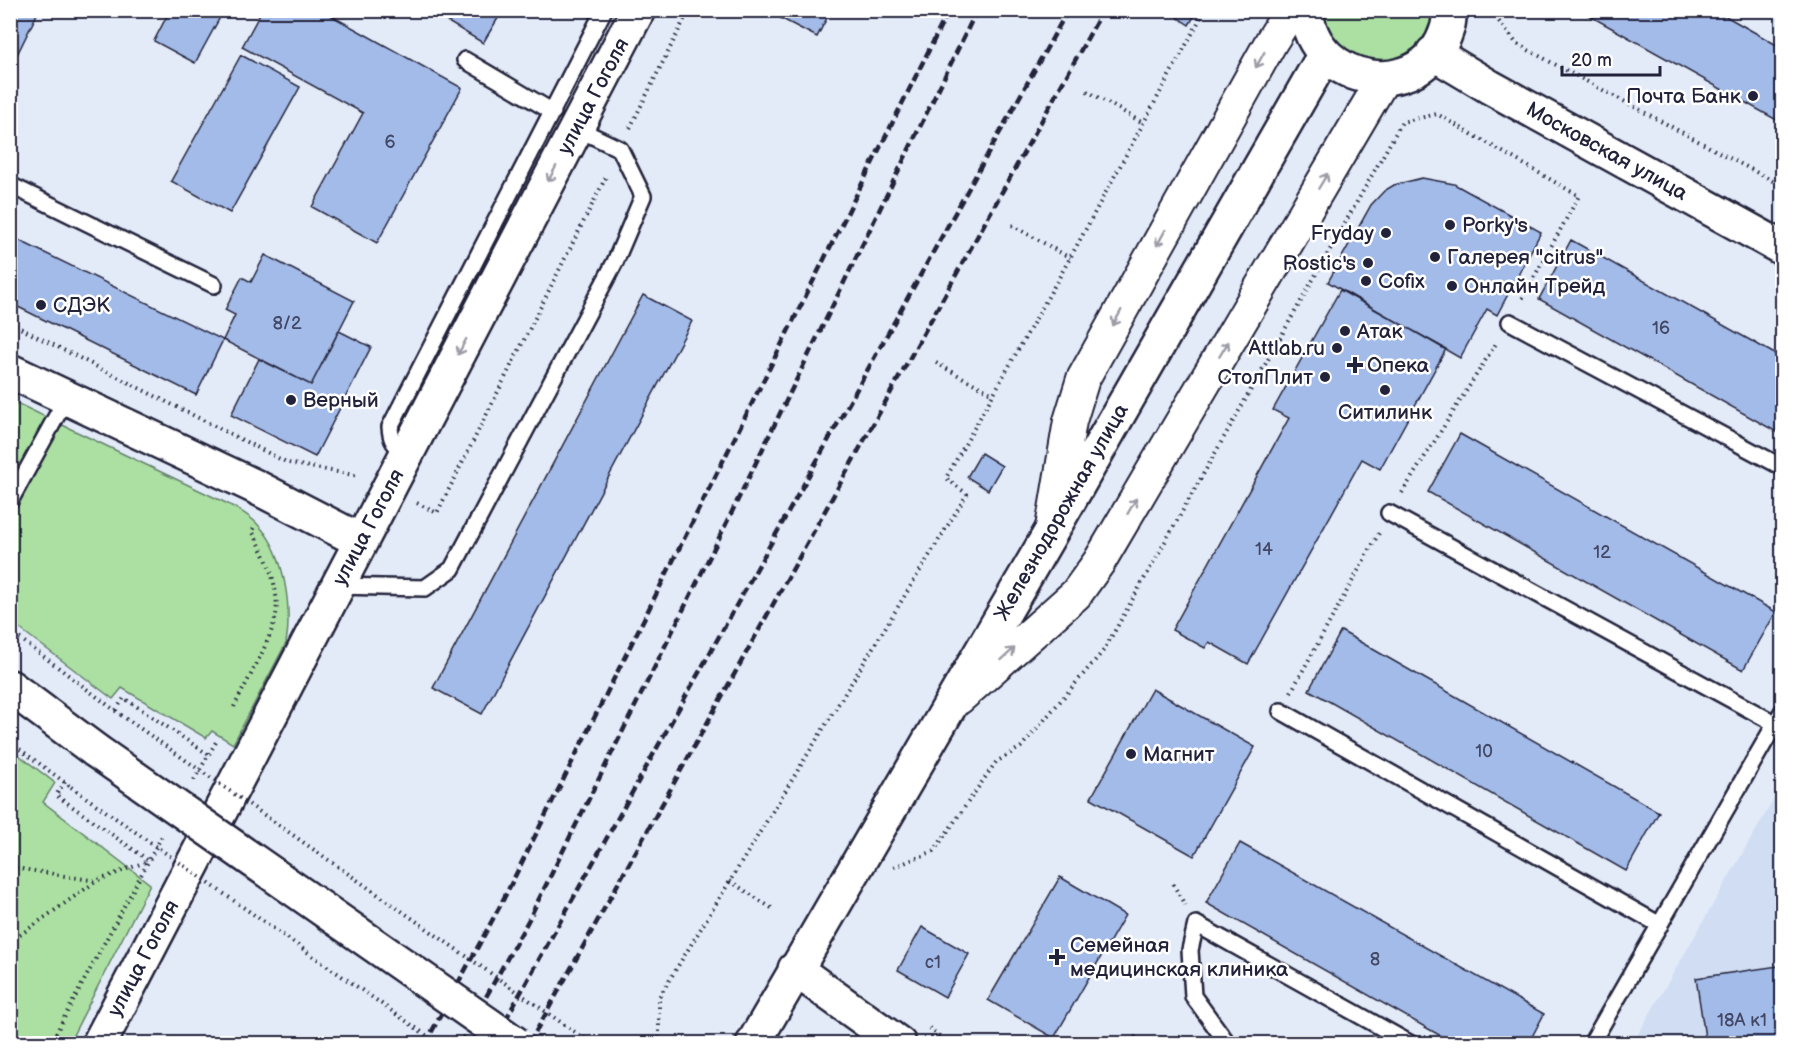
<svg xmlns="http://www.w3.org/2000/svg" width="1793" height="1054" viewBox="0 0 1793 1054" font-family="'Balsamiq Sans',sans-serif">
<rect width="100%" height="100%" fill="#e3ebf8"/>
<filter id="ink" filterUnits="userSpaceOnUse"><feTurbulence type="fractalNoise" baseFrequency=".0167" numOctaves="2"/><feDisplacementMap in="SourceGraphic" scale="12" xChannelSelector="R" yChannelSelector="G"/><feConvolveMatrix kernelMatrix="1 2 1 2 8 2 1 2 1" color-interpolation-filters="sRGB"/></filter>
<g filter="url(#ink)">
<path fill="#d0ddf3" d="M1782 785V1043H1633Z"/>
<path fill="#abe0a2" stroke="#66816e" stroke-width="1.5" d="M1320 11H1437L1423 44 1406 58 1383 65 1364 63 1331 41Z
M10 400 224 502C238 509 251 516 261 528 285 555 292 609 286 643L233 744 212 731 206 738 122 688 113 699 11 622Z
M11 749 55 783 43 802 150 884 69 1043H11Z"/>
<path fill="#a3bbe8" stroke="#22223b" stroke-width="1.5" d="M10 10H39L10 69Z
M170 10H224L195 63 154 41Z
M262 10H321L462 88 377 243 312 207 363 113 242 47Z
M428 10H503L483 43Z
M765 10H831L817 37Z
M1181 10H1198L1189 25 1177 17Z
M1715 10 1782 48V123L1581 11Z
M241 55 300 87 230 213 171 181Z
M1422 178 1454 184 1541 232 1497 315 1487 309 1460 358 1328 282 1371 205 1384 191 1394 185Z
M10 236 223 340 196 395 10 303Z
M1571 240 1782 358V435L1539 299Z
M265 255 354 301 311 385 223 340 235 315 225 310 242 277 251 282Z
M1340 290 1446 349 1380 469 1362 459 1248 664 1209 642 1205 648 1172 630 1289 418 1273 410Z
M643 295 692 321 482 714 433 688Z
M339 331 371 347 315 457 231 415 259 359 311 385Z
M1460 434 1776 612 1743 670 1428 492Z
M981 453 1002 466 988 490 967 477Z
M10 462 16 465 10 475Z
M1341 631 1659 812 1626 871 1309 690Z
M1152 689 1255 747 1194 856 1091 798Z
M1240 843 1544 1014 1528 1044H1455L1206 903Z
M1060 877 1125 915 1054 1038 988 1000Z
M922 927 969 954 945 997 898 970Z
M1778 966 1782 996V1044H1706L1696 978Z
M1135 1036 1144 1044H1129Z"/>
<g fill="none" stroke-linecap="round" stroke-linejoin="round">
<g stroke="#22223b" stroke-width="20">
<path id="lane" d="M465 60 553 112
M10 185 214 285
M1510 322 1782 467
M407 452C394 446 391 441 390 427L604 10
M10 501 67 397
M1389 513 1776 724
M337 586 425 588 452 569 615 262 643 196 620 149 576 128
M1281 711 1660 925
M1228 1044 1193 996 1190 950 1196 924 1411 1044
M1591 1044 1782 712"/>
</g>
<g stroke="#22223b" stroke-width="36">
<path id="street" d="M1052 528 1070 421 1083 379 1271 42 1291 10
M959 698 1076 594 1099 562 1384 78"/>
</g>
<g stroke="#22223b" stroke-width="38">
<path id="secondary" d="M1306 10C1313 88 1424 104 1447 29 1449 23 1449 16 1450 10
M1433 53 1490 87 1782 248
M10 371 254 486 361 541
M10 687 96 751
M795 969 899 1044
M99 1044 638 10
M753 1044 1051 532 1325 54"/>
</g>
<path stroke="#22223b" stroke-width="4" stroke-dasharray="1.5 4.5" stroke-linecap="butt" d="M1496 10 1497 19 1517 44 1782 186
M1087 91 1143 123
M630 128 689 10
M1012 225 1070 258
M10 323 288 463 359 476
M936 363 993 394
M1402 493 1497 342
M417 503 437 513 607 175
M10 631 121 715
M1291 692 1379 533
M234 707C247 680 271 642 276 614 280 587 265 553 252 531L256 525
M116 710 124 698 209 755
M10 742 71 787
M194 780 216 742
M65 782 56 795 148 860
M10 867 96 881 148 861
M894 867 934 851 996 762 1021 747 1104 650 1402 122 1437 114 1579 196 1521 301
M730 881 773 909
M1173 884 1185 905
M10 942 95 882
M929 1028 950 1044
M50 1044 162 836
M659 1044V997L967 494 946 478 1070 258 1205 10"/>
<use href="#lane" stroke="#fff" stroke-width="15"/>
<use href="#street" stroke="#fff" stroke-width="32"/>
<use href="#secondary" stroke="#fff" stroke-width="33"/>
<path stroke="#22223b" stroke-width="4.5" stroke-dasharray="9 4.5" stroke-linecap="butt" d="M425 1044 500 906 949 10
M460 1044 529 919 725 526 977 10
M492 1044 1068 10
M529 1044 1103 10"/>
<g stroke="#22223b" stroke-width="38" stroke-linecap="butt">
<path id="secondary-bridge" d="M96 751 516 1044"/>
</g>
<path stroke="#22223b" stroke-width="4" stroke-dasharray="1.5 4.5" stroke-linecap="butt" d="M121 715 592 1044
M71 787 439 1044"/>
<use href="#secondary-bridge" stroke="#fff" stroke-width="33"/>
</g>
<defs><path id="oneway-shaft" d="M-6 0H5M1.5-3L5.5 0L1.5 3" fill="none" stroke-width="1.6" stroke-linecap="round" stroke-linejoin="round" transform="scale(1.5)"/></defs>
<g stroke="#9c9ca7">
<use href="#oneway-shaft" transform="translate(1260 60) rotate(119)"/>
<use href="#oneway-shaft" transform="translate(552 174) rotate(118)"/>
<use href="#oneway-shaft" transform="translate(1323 181) rotate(-59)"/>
<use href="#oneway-shaft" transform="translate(1161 238) rotate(119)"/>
<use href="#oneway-shaft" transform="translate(1117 318) rotate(119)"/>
<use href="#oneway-shaft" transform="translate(462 347) rotate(118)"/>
<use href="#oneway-shaft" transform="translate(1224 349) rotate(-59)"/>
<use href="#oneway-shaft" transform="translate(1132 506) rotate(-60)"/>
<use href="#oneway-shaft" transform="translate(1008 654) rotate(-42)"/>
</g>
</g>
<g fill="#22223b" stroke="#fff" stroke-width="2">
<circle cx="1753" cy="96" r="6"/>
<circle cx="1450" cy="225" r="6"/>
<circle cx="1386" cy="233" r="6"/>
<circle cx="1435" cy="257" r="6"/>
<circle cx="1368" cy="263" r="6"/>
<circle cx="1366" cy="281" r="6"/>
<circle cx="1452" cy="286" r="6"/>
<circle cx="41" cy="305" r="6"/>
<circle cx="1345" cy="331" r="6"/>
<circle cx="1337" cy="348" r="6"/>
<path d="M1352 356h6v6h6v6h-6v6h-6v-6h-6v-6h6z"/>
<circle cx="1325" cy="377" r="6"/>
<circle cx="1385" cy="390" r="6"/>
<circle cx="291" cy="400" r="6"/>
<circle cx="1131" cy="754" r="6"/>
<path d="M1054 948h6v6h6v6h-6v6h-6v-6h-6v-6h6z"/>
</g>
<g text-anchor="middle" stroke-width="5" stroke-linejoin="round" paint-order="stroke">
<g font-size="18" fill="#424866">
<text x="390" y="148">6</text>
<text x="287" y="329">8/2</text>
<text x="1661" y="334">16</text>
<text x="1264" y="555">14</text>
<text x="1602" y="558">12</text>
<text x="1484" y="757">10</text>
<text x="1375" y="965">8</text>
<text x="933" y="968">с1</text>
<text x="1742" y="1026">18А к1</text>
</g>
<g font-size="21" fill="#22223b" stroke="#fff">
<text transform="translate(593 96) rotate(-62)" y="7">улица Гоголя</text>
<text transform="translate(1607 151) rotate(29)" y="7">Московская улица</text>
<text transform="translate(1061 512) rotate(-60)" y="7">Железнодорожная улица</text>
<text transform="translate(368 527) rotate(-62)" y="7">улица Гоголя</text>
<text transform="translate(143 958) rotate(-62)" y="7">улица Гоголя</text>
</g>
<g font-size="21" fill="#22223b" stroke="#fff" text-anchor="start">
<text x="1741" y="103" text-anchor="end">Почта Банк</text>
<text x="1462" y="232">Porky's</text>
<text x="1374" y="240" text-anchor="end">Fryday</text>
<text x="1447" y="264">Галерея "citrus"</text>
<text x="1356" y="270" text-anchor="end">Rostic's</text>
<text x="1378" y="288">Cofix</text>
<text x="1464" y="293">Онлайн Трейд</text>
<text x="53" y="312">СДЭК</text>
<text x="1357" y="338">Атак</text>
<text x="1325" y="355" text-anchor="end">Attlab.ru</text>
<text x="1367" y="372">Опека</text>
<text x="1313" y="384" text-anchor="end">СтолПлит</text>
<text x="303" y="407">Верный</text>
<text x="1385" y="419" text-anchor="middle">Ситилинк</text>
<text x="1143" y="761">Магнит</text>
<text x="1070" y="952">Семейная<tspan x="1070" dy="24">медицинская клиника</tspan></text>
</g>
</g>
<rect width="1793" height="1054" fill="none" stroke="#fff" stroke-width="36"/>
<rect x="18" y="18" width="1757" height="1018" fill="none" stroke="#22223b" stroke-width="2" filter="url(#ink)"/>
<path d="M1562 66v9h98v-9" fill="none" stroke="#22223b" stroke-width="3"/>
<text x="1571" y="66" font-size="18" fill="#22223b" stroke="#ffffff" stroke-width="4.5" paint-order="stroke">20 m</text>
</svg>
